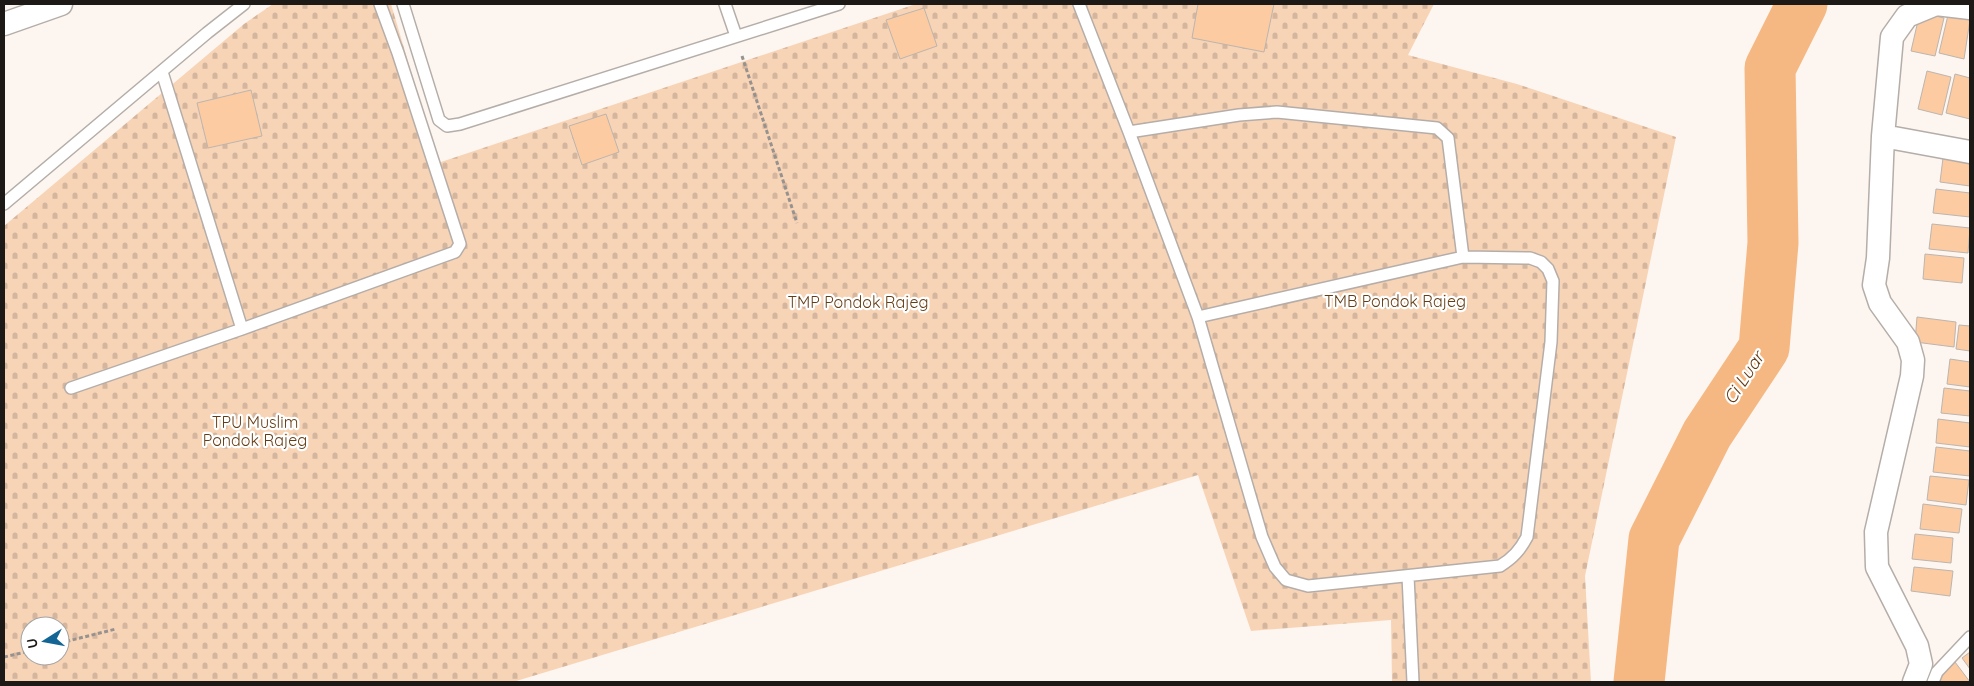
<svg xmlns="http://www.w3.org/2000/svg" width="1974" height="686" viewBox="0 0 1974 686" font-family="Quicksand,sans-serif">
<defs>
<pattern id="cemetery-stones" width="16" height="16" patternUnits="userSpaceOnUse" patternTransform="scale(1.25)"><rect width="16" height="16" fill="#f8d4b7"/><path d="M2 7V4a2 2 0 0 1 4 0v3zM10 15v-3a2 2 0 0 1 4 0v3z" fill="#d4b59d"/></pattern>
</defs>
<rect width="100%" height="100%" fill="#fdf6f0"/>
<path fill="url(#cemetery-stones)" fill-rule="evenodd" d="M273 4H391L438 163 916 4H1434L1408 55 1517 84 1676 137 1585 576 1591 682H1392L1391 620 1251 631 1198 475 513 682H4V226L244 24ZM30 626H60V656H30Z"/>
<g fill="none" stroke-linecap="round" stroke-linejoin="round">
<path stroke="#f5b883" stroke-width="51" d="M1639 682 1654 539 1707 434 1764 348 1773 243 1770 68 1802 4"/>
</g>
<path fill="#fccba1" stroke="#bcb5af" d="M1198 4H1274L1264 52 1192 38Z
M924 8 937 46 900 59 886 20Z
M1920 12 1944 18 1935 56 1911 51Z
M1948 15 1970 20 1964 59 1939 53Z
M1927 71 1951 77 1942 115 1918 109Z
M1955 74 1970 78V119L1946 113Z
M251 90 262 136 208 148 197 103Z
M606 114 619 152 582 165 569 126Z
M1943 158 1970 161V186L1940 182Z
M1936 189 1970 193V217L1933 213Z
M1932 224 1970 228 1968 253 1929 249Z
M1925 254 1964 258 1962 283 1923 279Z
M1917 317 1956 322 1954 347 1915 342Z
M1959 325 1970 326V351L1956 349Z
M1950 359 1970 362V387L1947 384Z
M1944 388 1970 391V416L1941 413Z
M1938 419 1970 423V447L1936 443Z
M1936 447 1970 451V476L1933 472Z
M1930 476 1969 480 1966 505 1927 500Z
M1923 504 1962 509 1959 533 1920 529Z
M1915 534 1953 538 1951 563 1912 559Z
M1914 567 1953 571 1950 596 1911 591Z
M1970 652V669L1962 658Z
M1955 662 1970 682H1940L1936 677Z"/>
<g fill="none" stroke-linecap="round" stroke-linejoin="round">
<g stroke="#b5ada8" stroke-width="14">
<path id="service" d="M403 4 439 120 447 126 460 124 839 4
M725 4 736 36
M1079 4 1129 132 1198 317 1262 537 1275 567 1286 580 1308 586 1500 566C1513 558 1520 550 1527 537L1551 342 1553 281 1548 269 1541 262 1530 258 1463 257 1448 138 1437 128 1277 112 1239 115 1129 132
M162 72 242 329
M4 204 207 33 244 4
M1198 317 1463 257
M71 388 242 329 455 252 460 244 398 53 380 4
M1408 576 1413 682
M1933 682 1937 672 1970 637"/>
</g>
<g stroke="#b5ada8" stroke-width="25">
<path id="minor" d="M4 24 61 4
M1883 136 1970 152
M1914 682 1921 664 1917 646 1877 567 1876 532 1912 376 1913 360 1908 342 1880 303 1874 285 1878 258 1883 136 1892 37 1907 16 1936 4 1970 8"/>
</g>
<path stroke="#97928e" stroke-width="3" stroke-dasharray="4 2.5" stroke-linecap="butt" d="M742 56 797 223
M60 643 116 629
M4 657 30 651"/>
<use href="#service" stroke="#fff" stroke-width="11"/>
<use href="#minor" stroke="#fff" stroke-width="22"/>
</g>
<g text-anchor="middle" stroke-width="4.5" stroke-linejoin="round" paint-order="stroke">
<g font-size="16" fill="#643d15" stroke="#fff">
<text x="1395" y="307">TMB Pondok Rajeg</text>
<text x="858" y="308">TMP Pondok Rajeg</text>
<text x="255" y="428">TPU Muslim<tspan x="255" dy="18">Pondok Rajeg</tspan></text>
</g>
<g font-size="18" font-style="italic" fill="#633c14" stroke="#fff">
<text transform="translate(1744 378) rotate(-57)" y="6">Ci Luar</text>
</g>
</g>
<rect width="1974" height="686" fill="none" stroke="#1c1917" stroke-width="10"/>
<g transform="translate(45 641) rotate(259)"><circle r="24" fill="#ffffff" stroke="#a4a3a2"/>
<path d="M0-4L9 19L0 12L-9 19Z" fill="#136596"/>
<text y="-8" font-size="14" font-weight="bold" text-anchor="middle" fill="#1c1917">U</text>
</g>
</svg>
